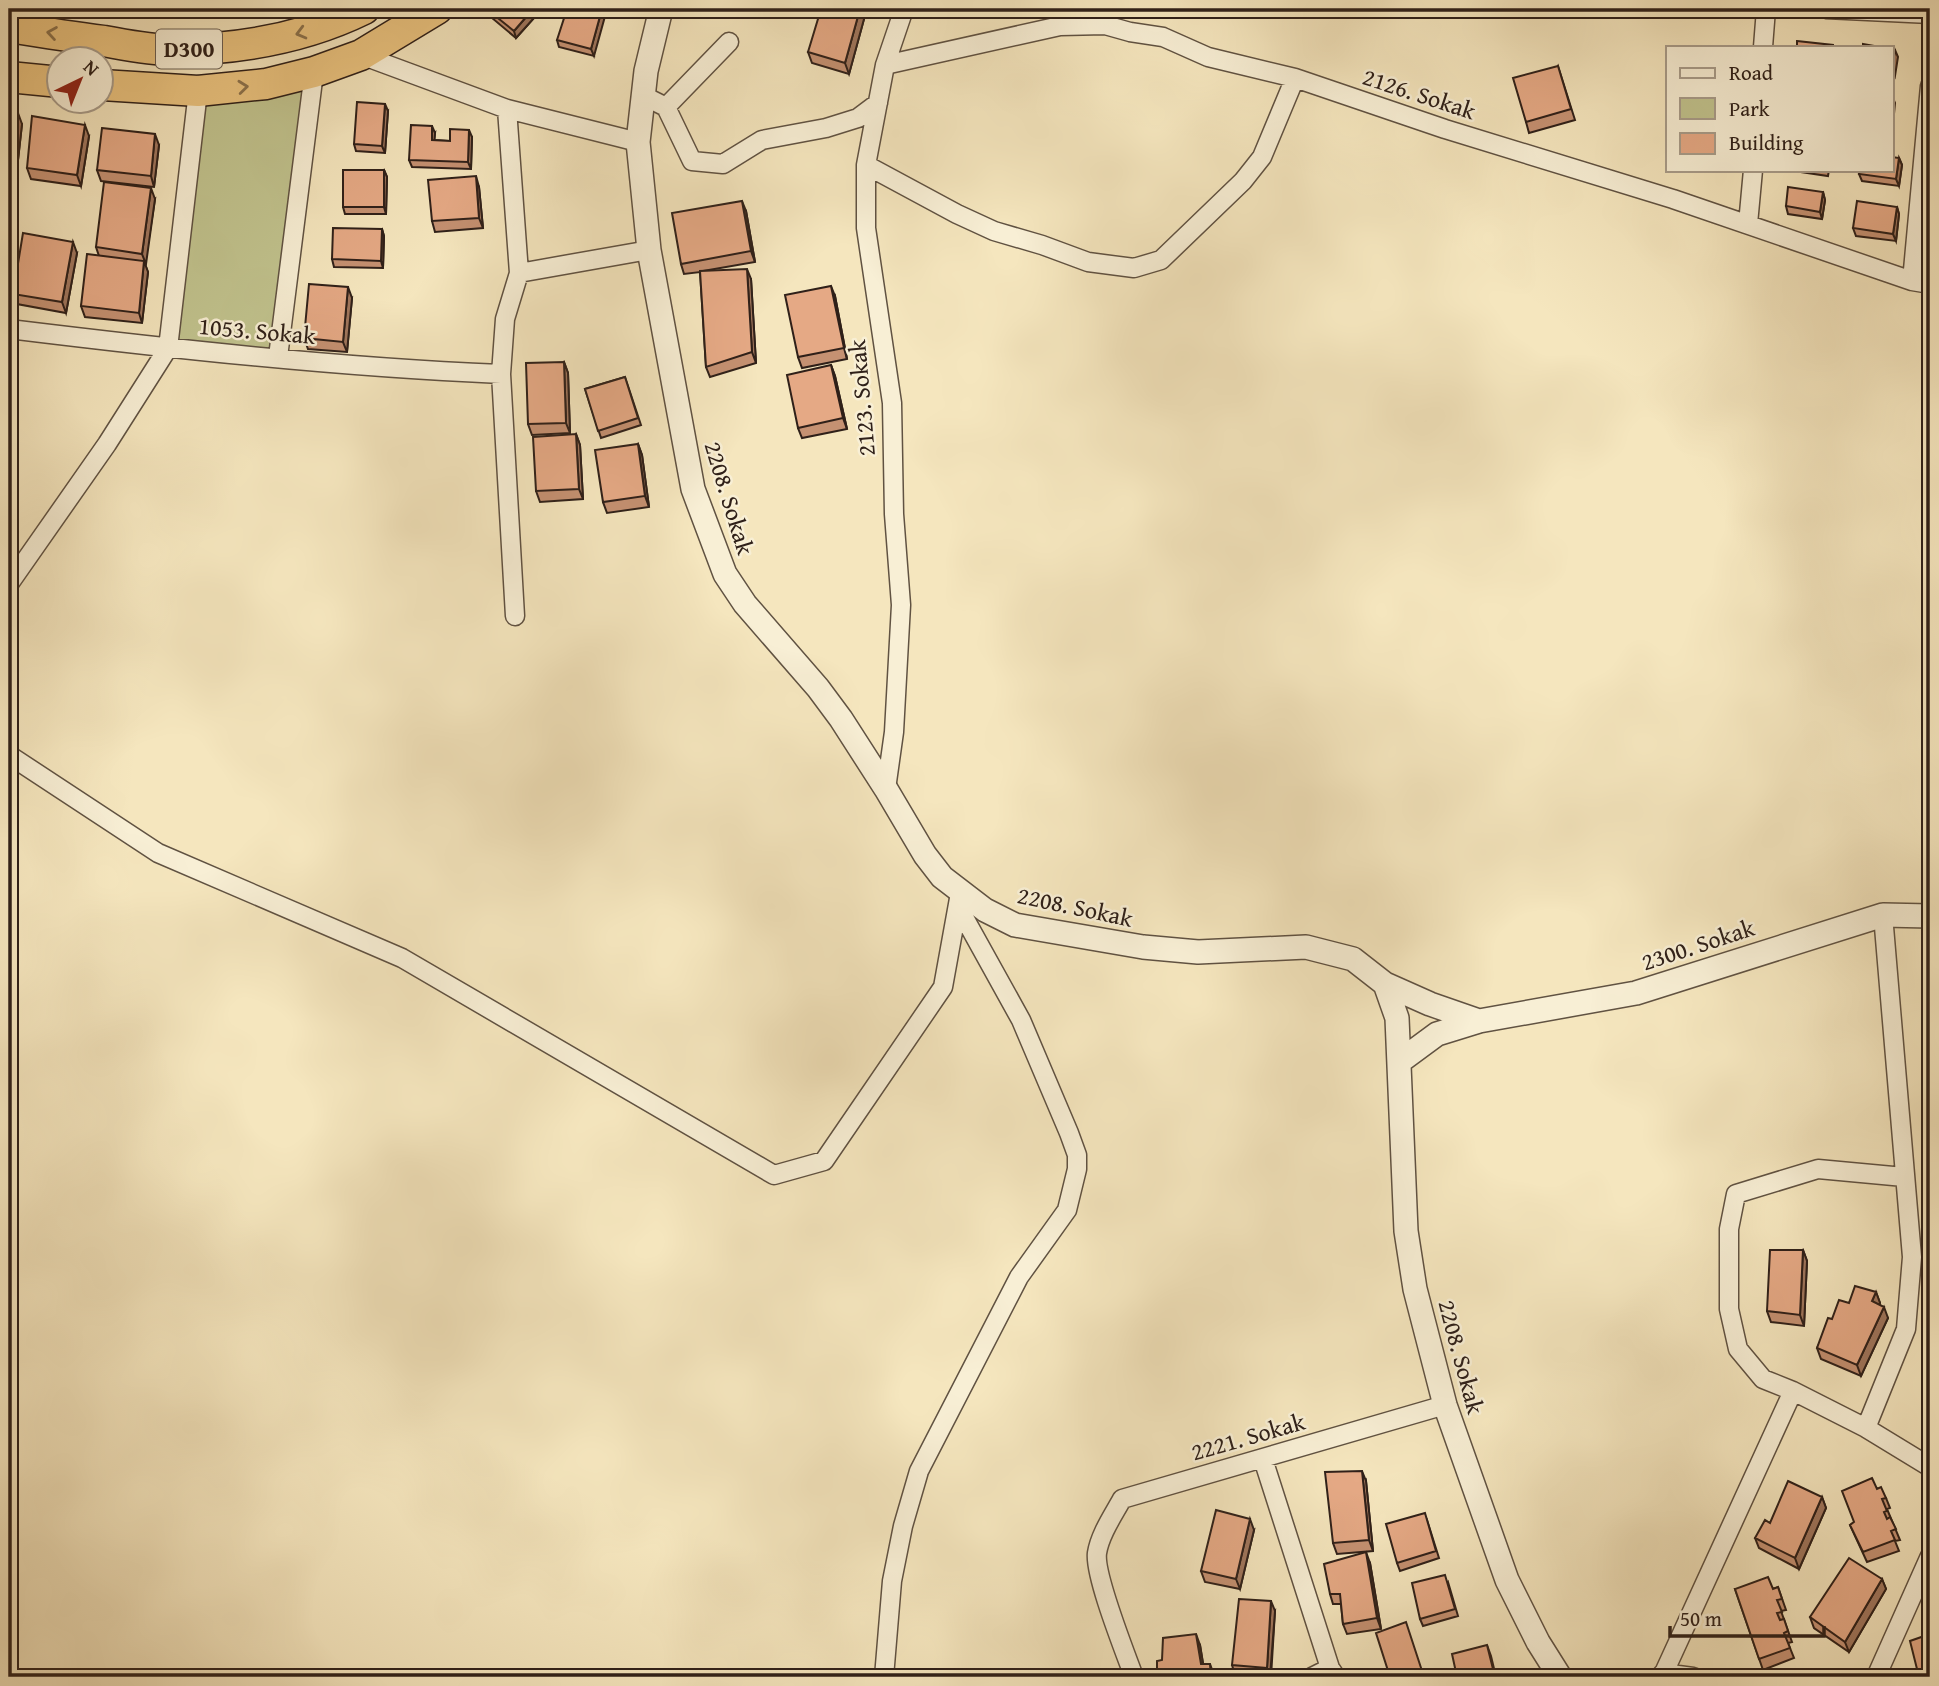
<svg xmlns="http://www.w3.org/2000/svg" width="1939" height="1686" viewBox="0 0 1939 1686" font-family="'Gentium Book Plus',serif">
<rect width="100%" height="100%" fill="#f5e6be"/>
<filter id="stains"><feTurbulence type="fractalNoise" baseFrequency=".00286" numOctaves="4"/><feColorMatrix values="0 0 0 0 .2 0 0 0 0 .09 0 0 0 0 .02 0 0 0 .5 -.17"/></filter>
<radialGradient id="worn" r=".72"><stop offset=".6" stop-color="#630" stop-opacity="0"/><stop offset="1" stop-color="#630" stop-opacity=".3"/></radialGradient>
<path fill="#c1c38e" stroke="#787254" stroke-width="2" d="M314 72 278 357 168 348 198 91Z"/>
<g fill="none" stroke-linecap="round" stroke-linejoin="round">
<g stroke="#605242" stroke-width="21">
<path id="minor" d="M1826 9 1930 14
M1763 47 1766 9
M361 55 507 109 638 142
M885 65 1060 26 1105 25 1130 32 1163 37 1208 57 1295 78 1445 129 1673 199 1912 281 1930 284
M642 95 666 107 729 42
M666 107 692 161 723 164 762 140 826 128 858 118 878 103
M507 109 519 273
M866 165 957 214 994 231 1042 245 1088 262 1134 268 1161 260 1243 181 1262 157 1295 78
M1748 224 1753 170
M1912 281 1930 86
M9 329C172 349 337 367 501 374L505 319 519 273 649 250
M278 357 314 72
M501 374 515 616
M9 584 107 444 168 348 198 91
M9 755 158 853 402 958 774 1175 824 1161 943 987 960 893
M886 789 894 732 901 605 894 514 892 403 866 228V165L885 65 904 9
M1793 1391 1763 1379 1738 1349 1729 1309V1229L1736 1194 1818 1169 1904 1177
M1866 1428 1906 1329 1912 1257 1883 915
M1263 1459 1330 1668 1336 1677
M1663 1673 1693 1677
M884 1677 892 1581 903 1526 919 1471 1019 1277 1067 1210 1077 1169V1155L1069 1133 1021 1020 965 919 961 900
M1134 1677C1125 1652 1094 1575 1097 1553 1100 1534 1114 1514 1122 1499L1445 1405
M1312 1677 1330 1668
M1662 1677 1793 1391 1866 1428 1930 1467
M1876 1677 1930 1556"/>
</g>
<g stroke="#605242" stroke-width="26">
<path id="tertiary" d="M661 9 646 71 638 142 649 250 693 489 725 574 745 604 818 688 841 719 886 789 925 855 942 877 985 910 1015 925 1143 947 1198 952 1306 947 1353 959 1385 984 1397 1018 1406 1231 1415 1289 1445 1405 1507 1580 1538 1642 1560 1677
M1385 984 1430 1004 1479 1021
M1399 1062 1437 1034 1479 1021 1636 993 1883 915 1930 916"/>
</g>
<g stroke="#2f2019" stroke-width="33">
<path id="trunk" d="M9 27C40 32 72 37 104 41 125 45 146 49 167 50 235 50 303 39 364 9
M9 77 60 82
M102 85 198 91 266 84 314 72 361 55 437 9"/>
</g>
<use href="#minor" stroke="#f8efd5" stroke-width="18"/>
<use href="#tertiary" stroke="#f8efd5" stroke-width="23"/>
<use href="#trunk" stroke="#eac37f" stroke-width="30"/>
</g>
<path fill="#c59172" stroke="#2f2019" stroke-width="2" d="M241 9H268L267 13Z
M491 9H542L516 38 492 18 489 11Z
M585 13 594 56 559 47 557 40Z
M864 19 849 74 812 63 808 52Z
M1558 66 1575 120 1529 133 1526 122Z
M388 111 385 153 356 151 354 144Z
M9 112 22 124 16 178 9 177Z
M435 133 434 140 450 141 472 137 471 169 412 167 409 160Z
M89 136 81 186 31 179 27 168Z
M159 145 154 187 101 181 97 170Z
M1899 158 1902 165 1899 186 1862 181 1859 174Z
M384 170 387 177 386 214H345L343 207Z
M1793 170H1829L1828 176 1793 171Z
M479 187 483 228 435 232 432 221Z
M1823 192 1825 200 1822 219 1788 214 1786 206Z
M155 199 145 264 148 272 142 323 85 317 81 306 99 256 96 247Z
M1897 207 1899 214 1896 241 1856 236 1853 228Z
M746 211 755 262 703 271 751 279 756 363 710 377 706 367 700 272 684 274 681 264Z
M382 229 384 236 383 268 334 267 332 259Z
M77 253 66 313 17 304 13 294Z
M835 296 847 359 802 368 798 357Z
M352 298 347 352 308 349 304 338Z
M564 362 568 373 570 433 532 435 528 424Z
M831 365 835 376 847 429 802 438 798 428Z
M625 377 641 425 601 438 585 389Z
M576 434 580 445 583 499 540 502 536 491Z
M638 444 642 455 649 507 607 513 603 502Z
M1803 1250 1807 1261 1804 1326 1771 1322 1767 1311Z
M1876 1292 1880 1303 1879 1305 1888 1318 1861 1376 1821 1359 1817 1348 1832 1319 1849 1303Z
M1366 1481 1373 1551 1337 1554 1333 1543Z
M1877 1489 1886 1498 1890 1508 1887 1509 1900 1540 1895 1541 1899 1551 1867 1562 1850 1525 1854 1522Z
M1822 1497 1826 1508 1799 1569 1759 1548 1755 1538 1770 1523Z
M1427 1520 1439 1558 1400 1571 1397 1563Z
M1254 1530 1240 1589 1205 1582 1201 1571Z
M1370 1563 1381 1629 1347 1634 1343 1624 1341 1604H1333L1330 1594Z
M1882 1579 1886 1589 1849 1652 1814 1628 1810 1617Z
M1448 1582 1458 1616 1423 1626 1420 1619Z
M1778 1587 1786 1610 1781 1611 1792 1642 1788 1643 1794 1658 1763 1670 1735 1589H1773Z
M1275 1611 1271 1677H1253L1235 1675 1232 1665Z
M1200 1645 1203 1664 1214 1675V1677H1158L1157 1674 1162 1660Z"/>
<path fill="#a0765d" stroke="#2f2019" stroke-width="2" d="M533 9H542L516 38 514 31Z
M602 9H607L594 56 591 49Z
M860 9 864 19 849 74 845 63Z
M1895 50 1898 57 1895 76 1892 69Z
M1892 96 1895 103 1893 125 1892 120Z
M385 104 388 111 385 153 382 146Z
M18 113 22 124 16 178 12 167Z
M85 125 89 136 81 186 77 175Z
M432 126 435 133 434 147 432 140Z
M469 130 472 137 471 169 468 162Z
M155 134 159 145 154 187 151 176Z
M1899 158 1902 165 1899 186 1896 179Z
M384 170 387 177 386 214 384 207Z
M476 176 479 187 483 228 479 218Z
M151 188 155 199 146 264 142 254Z
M1823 192 1825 200 1822 219 1820 212Z
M742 201 746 211 755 262 751 251Z
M1897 207 1899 214 1896 241 1893 234Z
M382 229 384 236 383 268 381 261Z
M73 242 77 253 66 313 62 302Z
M144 261 148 272 142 323 139 313Z
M747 269 751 279 756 363 752 352Z
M831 286 835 296 847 359 844 348Z
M348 287 352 298 347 352 343 342Z
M564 362 568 373 570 433 566 423Z
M831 365 835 376 847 429 843 418Z
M576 434 580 445 583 499 579 489Z
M638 444 642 455 649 507 645 496Z
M1803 1250 1807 1261 1804 1326 1800 1315Z
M1876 1292 1880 1303 1876 1312 1872 1301Z
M1884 1307 1888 1318 1861 1376 1857 1365Z
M1362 1471 1366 1481 1373 1551 1369 1540Z
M1822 1497 1826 1508 1799 1569 1795 1558Z
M1250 1519 1254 1530 1240 1589 1236 1579Z
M1366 1552 1370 1563 1381 1629 1377 1618Z
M1882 1579 1886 1589 1849 1652 1845 1642Z
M1271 1601 1275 1611 1270 1677 1267 1668Z
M1196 1634 1200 1645 1205 1675 1201 1664Z
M1487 1645 1491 1656 1496 1677H1495Z
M1210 1664 1214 1675V1677H1211Z"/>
<path fill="#e5a985" stroke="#2f2019" stroke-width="2" d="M491 9H533L514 31 489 11Z
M567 9 585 13V9H602L591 49 557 40Z
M821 9H860L845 63 808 52Z
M1797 41 1833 45V47H1797Z
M1863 44 1880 47H1863Z
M1892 49 1895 50 1892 69Z
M1558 66 1571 109 1526 122 1513 78Z
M357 102 385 104 382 146 354 144Z
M9 112 18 113 12 167H9Z
M32 116 85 125 77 175 27 168Z
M411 125 432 126V140L450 141V129L469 130 468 162 409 160Z
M102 128 155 134 151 176 97 170Z
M1892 157 1899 158 1896 179 1859 174 1860 170H1892Z
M343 170H384V207H343Z
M476 176 479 218 432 221 428 180Z
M104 182 151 188 142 254 96 247Z
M1788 187 1823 192 1820 212 1786 206Z
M742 201 751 251 681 264 672 213Z
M1857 201 1897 207 1893 234 1853 228Z
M333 228 382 229 381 261 332 259Z
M23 233 73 242 62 302 13 294Z
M87 254 144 261 139 313 81 306Z
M747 269 752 352 706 367 700 271Z
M309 284 348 287 343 342 304 338Z
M831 286 844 348 798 357 785 295Z
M564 362 566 423 528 424 526 363Z
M831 365 843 418 798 428 787 375Z
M625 377 638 418 598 431 585 389Z
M576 434 579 489 536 491 533 437Z
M638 444 645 496 603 502 595 450Z
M1770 1250H1803L1800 1315 1767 1311Z
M1855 1286 1876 1292 1872 1301 1884 1307 1857 1365 1817 1348 1828 1318 1832 1319 1839 1300 1849 1303Z
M1362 1471 1369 1540 1333 1543 1325 1472Z
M1872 1478 1877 1489 1881 1487 1886 1498 1882 1499 1887 1511 1884 1512 1887 1519 1890 1517 1896 1529 1891 1531 1895 1540 1863 1552 1850 1525 1854 1522 1842 1491Z
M1788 1481 1822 1497 1795 1558 1755 1538 1765 1520 1770 1523Z
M1216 1510 1250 1519 1236 1579 1201 1571Z
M1425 1513 1436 1551 1397 1563 1386 1524Z
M1366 1552 1377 1618 1343 1624 1340 1594H1330L1324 1564Z
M1849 1558 1882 1579 1845 1642 1810 1617Z
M1445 1575 1455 1609 1420 1619 1412 1583Z
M1768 1577 1773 1589 1778 1587 1782 1599 1777 1600 1782 1612 1777 1613 1780 1620 1784 1619 1788 1631 1784 1633 1790 1648 1759 1659 1735 1589Z
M1239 1599 1271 1601 1267 1668 1232 1665Z
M1406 1622 1424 1677H1390L1376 1633Z
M1196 1634 1201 1664H1210L1211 1677H1174V1673L1157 1674V1661L1162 1660 1163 1638Z
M1930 1634V1677H1919L1910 1641Z
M1487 1645 1495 1677H1457L1452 1654Z"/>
<defs><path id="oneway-chevron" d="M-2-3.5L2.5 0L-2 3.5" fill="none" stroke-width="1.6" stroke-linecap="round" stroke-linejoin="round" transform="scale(1.75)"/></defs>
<g stroke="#8c724c">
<use href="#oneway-chevron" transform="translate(52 33) rotate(-171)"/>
<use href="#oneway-chevron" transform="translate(301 33) rotate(165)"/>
<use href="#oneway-chevron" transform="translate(243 87) rotate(-6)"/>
</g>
<g text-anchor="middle" stroke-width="5" stroke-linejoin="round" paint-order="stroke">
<rect fill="#f8efd5" stroke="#6b5e51" stroke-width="2" x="156" y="29.5" width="66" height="39" rx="5"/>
<g font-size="23" font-weight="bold" fill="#2f2019">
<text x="189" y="57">D300</text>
</g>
<g font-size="24" fill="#2f2019" stroke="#f8efd5">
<text transform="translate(1419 94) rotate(18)" y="8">2126. Sokak</text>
<text transform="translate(257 331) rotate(5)" y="8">1053. Sokak</text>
<text transform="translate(862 398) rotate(-95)" y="8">2123. Sokak</text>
<text transform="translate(729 498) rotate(73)" y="8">2208. Sokak</text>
<text transform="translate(1075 907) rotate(12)" y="8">2208. Sokak</text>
<text transform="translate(1698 945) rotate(-18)" y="8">2300. Sokak</text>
<text transform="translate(1461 1357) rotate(75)" y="8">2208. Sokak</text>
<text transform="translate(1248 1437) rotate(-16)" y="8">2221. Sokak</text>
</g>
</g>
<rect width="1939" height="1686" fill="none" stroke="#f5e6be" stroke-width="35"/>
<rect x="10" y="10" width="1918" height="1665" fill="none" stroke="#2f2019" stroke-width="3.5"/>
<rect x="18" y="18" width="1904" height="1651" fill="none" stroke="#2f2019" stroke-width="2"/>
<rect x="1666" y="46" width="228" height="126" fill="#f8efd5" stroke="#a89c8a" stroke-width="2"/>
<rect x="1680" y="68" width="35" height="10" fill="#f8efd5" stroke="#a89c8a" stroke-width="2"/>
<text x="1729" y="80" font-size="21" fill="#2f2019">Road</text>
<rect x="1680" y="98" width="35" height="21" fill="#c1c38e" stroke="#a89c8a" stroke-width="2"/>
<text x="1729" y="116" font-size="21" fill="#2f2019">Park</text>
<rect x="1680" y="133" width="35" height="21" fill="#e5a985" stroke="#a89c8a" stroke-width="2"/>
<text x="1729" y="150" font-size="21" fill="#2f2019">Building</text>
<g transform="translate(80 80) rotate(43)"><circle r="33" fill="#f8efd5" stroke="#a89c8a" stroke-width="2"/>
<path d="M0-5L12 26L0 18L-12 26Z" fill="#8f2418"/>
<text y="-10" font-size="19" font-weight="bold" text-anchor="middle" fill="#2f2019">N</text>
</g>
<path d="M1670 1626v10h154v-10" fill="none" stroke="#2f2019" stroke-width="3.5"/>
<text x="1680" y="1626" font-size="21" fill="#2f2019" stroke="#f8efd5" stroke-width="5" paint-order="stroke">50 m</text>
<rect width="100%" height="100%" filter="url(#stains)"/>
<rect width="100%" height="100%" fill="url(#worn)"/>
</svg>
